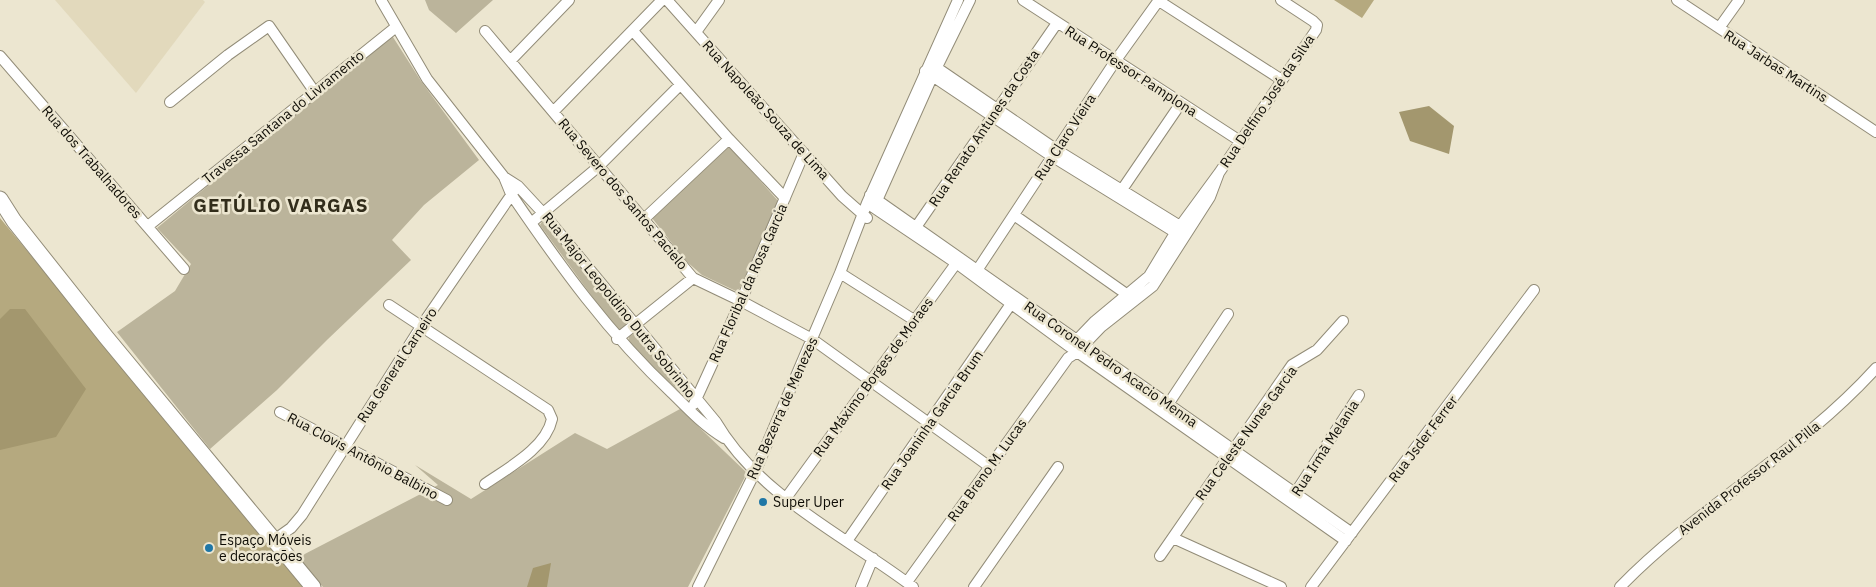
<svg xmlns="http://www.w3.org/2000/svg" width="1876" height="587" viewBox="0 0 1876 587" font-family="'IBM Plex Sans',sans-serif">
<rect width="100%" height="100%" fill="#ece6d0"/>
<path fill="#e2d9bc" d="M55 0H203L205 2 136 93Z"/>
<path fill="#bbb49b" d="M425 0H493L456 33 429 10Z
M391 34 421 81 479 160 424 205 392 240 411 260 328 339 277 390 210 449 117 332 175 291 191 264 157 228Z
M728 144 779 202 738 292 702 275 686 261 652 218Z
M543 220 626 319V327L619 330 615 328 540 225Z
M633 334 638 336 690 399H688L630 347 628 342 629 337Z
M680 409 747 473 688 587H323L297 558 438 485 415 465 471 499 575 433 607 449Z"/>
<path fill="#b5a97f" d="M1334 0H1374L1362 18Z
M0 218 305 587H0Z"/>
<path fill="#a3976e" d="M1429 106 1454 126 1449 154 1410 141 1399 112Z
M10 309H25L86 389 56 437 0 450V319Z
M551 563 547 587H527L533 568Z"/>
<g fill="none" stroke-linecap="round" stroke-linejoin="round">
<g stroke="#928c78" stroke-width="12">
<path id="minor" d="M381 0 427 79 504 177 511 194C560 266 609 334 672 393 688 409 704 426 724 438
M667 0 842 196 867 218
M1023 0 1240 141
M1677 0 1876 132
M1159 1 1282 80
M1719 28 1739 0
M485 31 693 278 741 301 812 339 990 467
M633 31 729 139 785 198
M696 32 719 0
M0 56 184 269
M511 60 569 0
M930 63 1057 150 1185 229
M925 71 1053 157 1181 236
M170 102 228 55 269 26 314 91
M554 111 662 0
M504 177 518 186 543 213 716 422C760 497 846 536 913 587
M1119 194 1181 103
M870 195 1352 533
M867 203 956 263 1070 347 1346 541
M875 205 933 75 970 0
M1014 215 1132 298
M644 219 729 139
M531 223 598 167 680 85
M148 226 396 27
M914 230 1057 23
M840 273 914 320
M974 275 1116 60 1159 0
M389 305 548 410 552 419C546 448 508 468 485 484
M617 339 693 278
M1071 346 1095 321 1149 276 1175 233 1219 173 1316 30 1317 25 1313 21 1281 0
M694 404 741 301 804 153
M1165 409 1228 314
M280 412 447 500
M786 498 960 258
M1292 498 1359 395
M1173 538 1281 587
M274 540 291 528 302 515 422 325 514 191
M847 541 1013 301
M1160 556 1292 365 1317 350 1343 321
M907 582 1068 358 1077 352 1101 327 1153 286 1210 197 1219 173
M698 587 755 472 840 273 867 203 958 0
M861 587 873 558
M974 587 1058 467
M1311 587 1534 290
M1620 587C1699 506 1800 452 1876 368"/>
</g>
<g stroke="#928c78" stroke-width="17">
<path id="highway" d="M0 199 14 221 106 337 313 587"/>
</g>
<use href="#minor" stroke="#fff" stroke-width="10"/>
<use href="#highway" stroke="#fff" stroke-width="15"/>
</g>
<g fill="#2077a6" stroke="#ece6d0" stroke-width="2">
<circle cx="763" cy="502" r="5"/>
<circle cx="209" cy="548" r="5"/>
</g>
<g text-anchor="middle" stroke-width="5" stroke-linejoin="round" paint-order="stroke">
<g font-size="14" fill="#0e0c05" stroke="#ece6d0">
<text transform="translate(1776 66) rotate(33)" y="5">Rua Jarbas Martins</text>
<text transform="translate(1131 71) rotate(33)" y="5">Rua Professor Pamplona</text>
<text transform="translate(1267 101) rotate(-56)" y="5">Rua Delfino José da Silva</text>
<text transform="translate(766 110) rotate(48)" y="5">Rua Napoleão Souza de Lima</text>
<text transform="translate(283 117) rotate(-39)" y="5">Travessa Santana do Livramento</text>
<text transform="translate(984 128) rotate(-56)" y="5">Rua Renato Antunes da Costa</text>
<text transform="translate(1065 137) rotate(-57)" y="5">Rua Claro Vieira</text>
<text transform="translate(92 162) rotate(49)" y="5">Rua dos Trabalhadores</text>
<text transform="translate(623 194) rotate(50)" y="5">Rua Severo dos Santos Pacielo</text>
<text transform="translate(748 283) rotate(-66)" y="5">Rua Floribal da Rosa Garcia</text>
<text transform="translate(619 305) rotate(51)" y="5">Rua Major Leopoldino Dutra Sobrinho</text>
<text transform="translate(1111 364) rotate(35)" y="5">Rua Coronel Pedro Acacio Menna</text>
<text transform="translate(397 365) rotate(-57)" y="5">Rua General Carneiro</text>
<text transform="translate(873 377) rotate(-54)" y="5">Rua Máximo Borges de Moraes</text>
<text transform="translate(782 408) rotate(-66)" y="5">Rua Bezerra de Menezes</text>
<text transform="translate(932 420) rotate(-55)" y="5">Rua Joaninha Garcia Brum</text>
<text transform="translate(1246 433) rotate(-54)" y="5">Rua Celeste Nunes Garcia</text>
<text transform="translate(1423 439) rotate(-53)" y="5">Rua Jsder Ferrer</text>
<text transform="translate(1325 448) rotate(-57)" y="5">Rua Irmã Melania</text>
<text transform="translate(363 456) rotate(28)" y="5">Rua Clovis Antônio Balbino</text>
<text transform="translate(987 470) rotate(-54)" y="5">Rua Breno M. Lucas</text>
<text transform="translate(1749 478) rotate(-38)" y="5">Avenida Professor Raul Pilla</text>
</g>
<g font-size="14" fill="#0e0c05" stroke="#ece6d0" text-anchor="start">
<text x="773" y="507">Super Uper</text>
<text x="219" y="545">Espaço Móveis<tspan x="219" dy="16">e decorações</tspan></text>
</g>
<g font-size="19" font-weight="bold" letter-spacing="1" fill="#322d1b" stroke="#ece6d0">
<text x="281" y="212">GETÚLIO VARGAS</text>
</g>
</g>
</svg>
